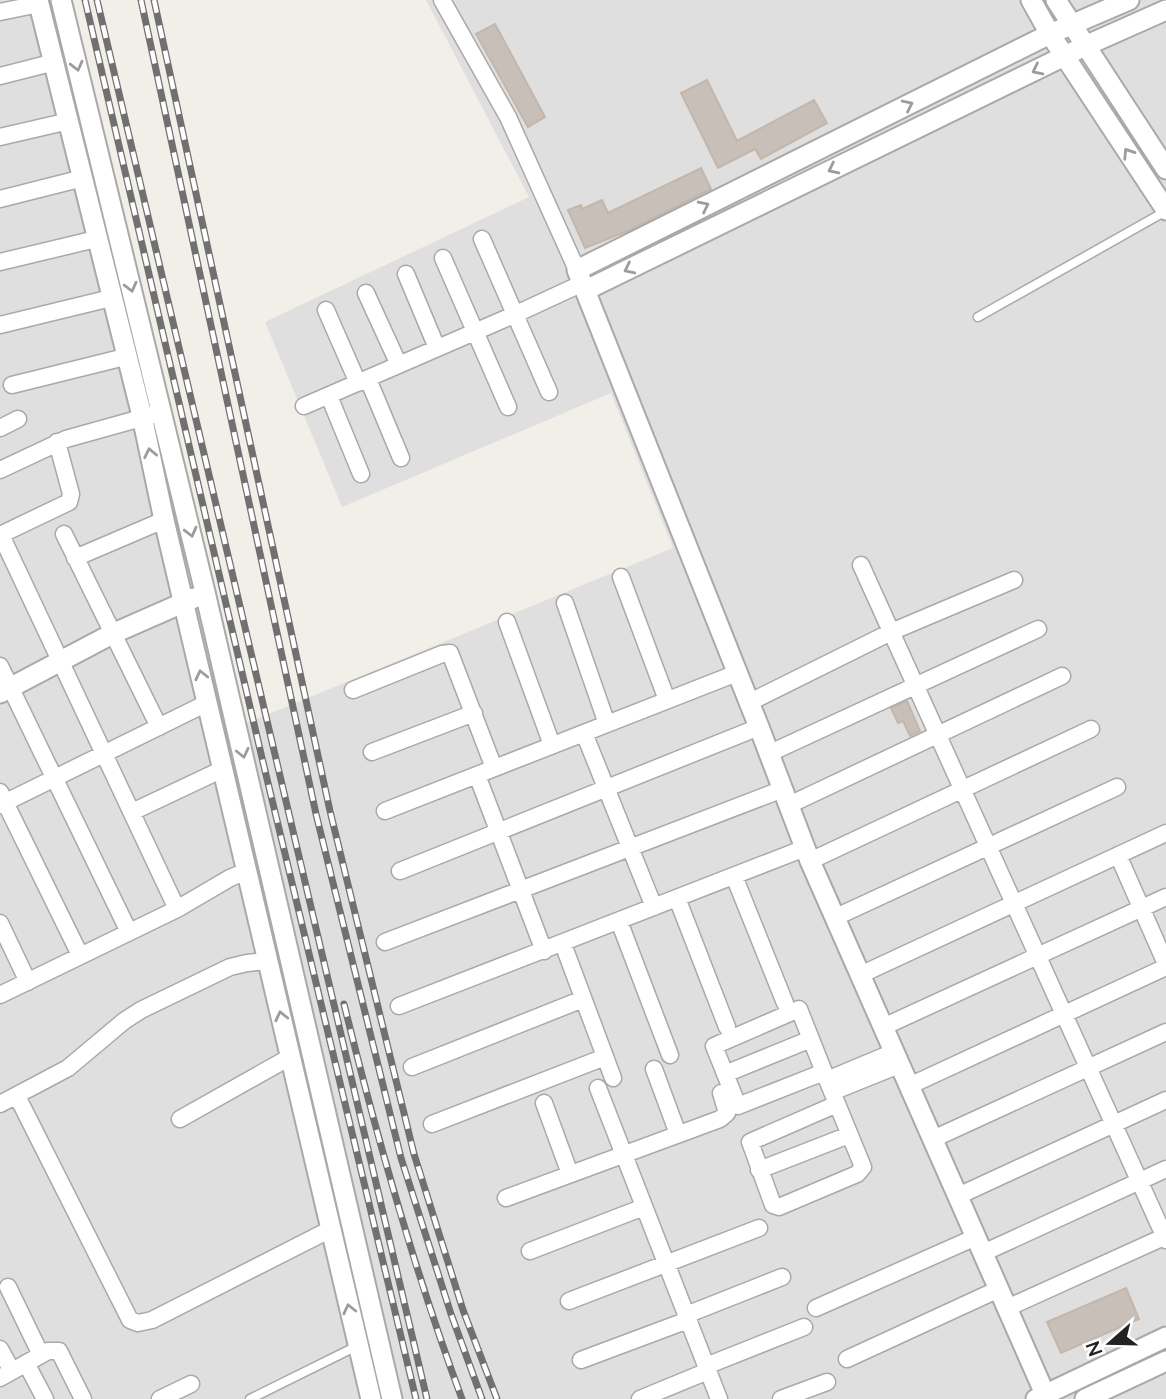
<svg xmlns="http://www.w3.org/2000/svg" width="1166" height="1399" viewBox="0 0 1166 1399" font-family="Lato,sans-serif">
<rect width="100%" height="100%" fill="#f2efe9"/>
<path fill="#e0dfdf" d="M0 0H64L244 724 673 548 611 393 342 507 265 322 529 197 426 0H1166V1399H0Z"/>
<path fill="#c7bfb8" stroke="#c4b6ab" stroke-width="2" d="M495 24 545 117 528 127 476 34Z
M707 80 737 141 814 100 827 123 761 159 755 149 718 168 681 93Z
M701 168 711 189 630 230 585 248 568 210 581 205 582 209 602 200 608 213Z
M907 701 920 731 910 736 903 721 898 723 891 708Z
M1126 1288 1139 1319 1061 1353 1047 1322Z"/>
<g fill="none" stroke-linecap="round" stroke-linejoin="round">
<g stroke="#a9a9a9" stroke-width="11">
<path id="service" d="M978 317 1166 211
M250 1399 357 1346"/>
</g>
<g stroke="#a9a9a9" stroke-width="19">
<path id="minor" d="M442 0 508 117 577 270
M0 12 39 4
M0 76 55 62
M0 137 69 121
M0 199 83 178
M482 239 549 392
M443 258 508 407
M0 262 96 239
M406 274 437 348
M366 293 399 365
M326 310 358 383
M0 325 111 298
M368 379 401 458
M12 385 125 357
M329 396 361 474
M304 406 516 314 583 283
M0 428 18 419
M0 470 66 439 152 415
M64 534 159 727
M0 535 69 502 71 494 57 442
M1 535 177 909
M75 558 164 520
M861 565 1166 1240
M621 577 667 700
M565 603 607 724
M507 622 552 745
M0 666 129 932
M353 690 442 654 450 653 494 768
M748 703 891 632 1014 580
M584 733 654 907
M372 752 474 713
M768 754 1038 629
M477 775 544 951
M0 792 80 955
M0 805 207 703
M789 805 1062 676
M385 811 737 673
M132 812 223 769
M1118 855 1166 964
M810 861 1091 729
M400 871 759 727
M734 876 785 1003
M677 898 727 1027
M836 917 1117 787
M619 921 670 1055
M0 923 28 982
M385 942 783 789
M563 944 613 1078
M860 975 1166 833
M0 995 177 909 230 878 247 871
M399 1006 805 848
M883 1027 1166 897
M412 1067 583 999
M654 1069 678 1134
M824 1072 738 1106 714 1046 799 1009 824 1072C837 1104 850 1135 863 1167L857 1174 779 1207 773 1205 750 1142 837 1104
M725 1074 811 1039
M827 1080 894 1052
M909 1086 1166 967
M598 1088 719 1399
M832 1092 899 1065
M17 1096 130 1320 138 1323 152 1320 331 1229
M544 1103 570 1174
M0 1104 68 1068 124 1021 141 1010 230 967 247 963 268 961
M180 1119 290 1057
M432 1124 605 1057
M933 1139 1166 1032
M759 1170 849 1135
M958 1196 1166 1100
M506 1198 720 1119 727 1113 721 1093
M530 1251 644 1207
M983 1253 1166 1169
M8 1287 41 1355
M569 1301 759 1228
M816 1308 976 1237
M1007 1308 1166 1236
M686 1315 782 1277
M0 1349 12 1371
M847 1359 999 1289
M581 1360 688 1320
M26 1363 45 1399
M706 1366 804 1327
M0 1378 48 1351H59L83 1399
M160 1399 191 1384
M640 1399 708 1371
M781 1399 827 1382"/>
</g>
<g stroke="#a9a9a9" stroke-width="23">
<path id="tertiary" d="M38 0 142 416 164 520 371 1399
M61 0 205 592 392 1399
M1031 0 1050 34 1166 210
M1056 0 1166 169
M586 290 1085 46 1166 10
M0 693 112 634 194 598
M1045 1394 810 861 759 727 577 270 1050 34 1129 0
M1036 1399 1166 1337
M1085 1399 1166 1361"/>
</g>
<use href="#service" stroke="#fff" stroke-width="8"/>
<use href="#minor" stroke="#fff" stroke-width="16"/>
<use href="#tertiary" stroke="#fff" stroke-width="19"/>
<g stroke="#707070" stroke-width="7">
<path id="rail" d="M85 0 262 758 416 1399
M97 0 427 1399
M141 0 316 814 401 1158 451 1314 482 1399
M154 0 330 811 414 1154 463 1310 497 1399
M344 1004C377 1138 414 1270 462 1399"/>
</g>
<use href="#rail" stroke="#fff" stroke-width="4.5" stroke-dasharray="13" stroke-linecap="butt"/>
</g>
<defs><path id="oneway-chevron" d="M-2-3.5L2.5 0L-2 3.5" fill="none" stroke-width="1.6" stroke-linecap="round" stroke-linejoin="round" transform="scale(1.75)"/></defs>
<g stroke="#9c9c9c">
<use href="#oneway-chevron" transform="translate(77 66) rotate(76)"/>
<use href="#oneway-chevron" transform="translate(1037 70) rotate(154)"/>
<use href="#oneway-chevron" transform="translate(908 105) rotate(-26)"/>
<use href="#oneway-chevron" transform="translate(1128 153) rotate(-123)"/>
<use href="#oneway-chevron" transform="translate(833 169) rotate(154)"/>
<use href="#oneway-chevron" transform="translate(704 206) rotate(-26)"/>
<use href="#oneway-chevron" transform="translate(629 269) rotate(154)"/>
<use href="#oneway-chevron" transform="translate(131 287) rotate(76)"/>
<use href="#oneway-chevron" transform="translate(150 453) rotate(-102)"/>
<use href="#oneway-chevron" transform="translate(191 532) rotate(76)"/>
<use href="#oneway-chevron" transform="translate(201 675) rotate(-103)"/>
<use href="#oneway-chevron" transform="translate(243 753) rotate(77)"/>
<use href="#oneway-chevron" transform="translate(281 1016) rotate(-103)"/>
<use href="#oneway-chevron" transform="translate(349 1309) rotate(-103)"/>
</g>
<g transform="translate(1110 1343) rotate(250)" stroke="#ffffff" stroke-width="5" paint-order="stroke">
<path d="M0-5L12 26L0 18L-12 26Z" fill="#222222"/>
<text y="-10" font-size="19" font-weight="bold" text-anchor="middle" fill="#222222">N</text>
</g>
</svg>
